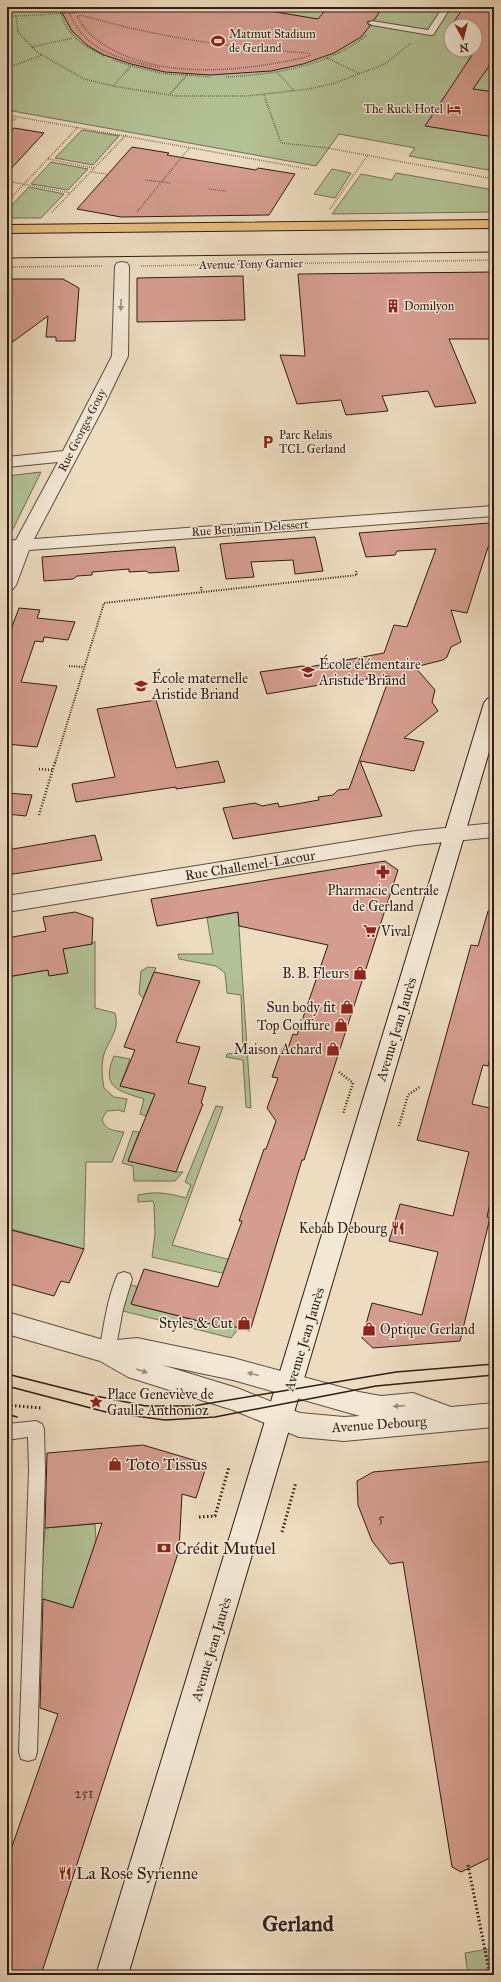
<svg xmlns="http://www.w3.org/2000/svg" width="501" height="1982" viewBox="0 0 501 1982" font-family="'IM FELL Great Primer',serif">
<rect width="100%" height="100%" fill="#eddcc0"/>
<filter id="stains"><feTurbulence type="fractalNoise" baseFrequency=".005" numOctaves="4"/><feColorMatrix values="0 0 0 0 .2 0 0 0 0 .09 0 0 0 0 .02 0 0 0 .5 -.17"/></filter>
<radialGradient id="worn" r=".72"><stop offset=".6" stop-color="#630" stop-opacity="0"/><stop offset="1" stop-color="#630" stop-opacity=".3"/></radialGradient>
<path fill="#b3c296" stroke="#707056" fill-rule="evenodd" d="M7 7H494V171L409 156 415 148 339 134 316 166 7 110ZM451 26H475V50H451Z
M82 130 119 136 93 165 55 158Z
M51 162 88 169 68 190 31 184Z
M332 169 351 173 335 198 314 194Z
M396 173 494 190V212L332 214 361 174 392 180Z
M29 187 64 194 41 218H7V210Z
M41 472 13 529 7 532V476Z
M238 912 251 1108 246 1107 243 1060 226 1057 227 1054 243 1052 241 995 227 993 225 973 216 966 179 959 178 954H213L207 918Z
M95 941V1008L115 1013C120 1030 109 1039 104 1054 101 1064 102 1077 104 1088L114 1097 127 1099 124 1112 118 1110 107 1111 102 1119C104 1130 115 1131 124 1132L112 1162H86L84 1249 7 1228V977L48 970 49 976 67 973 63 949 92 944Z
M148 967 156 968 143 998 139 994 141 971Z
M114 1056 130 1059 120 1086 155 1094 146 1116 140 1114 144 1099C119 1091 100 1088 114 1056Z
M216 1106 223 1107 172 1245 231 1260 226 1274 152 1257 155 1234 154 1204 153 1201 138 1202V1195C157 1191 167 1193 186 1198L191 1185 185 1182Z
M133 1131 139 1132 128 1161 176 1172H183L175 1181H134L133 1166 122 1163Z
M128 1284 138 1287 131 1304 231 1329 232 1326 239 1328 231 1338 119 1310Z
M95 1524 96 1541 73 1608 40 1598 45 1528Z
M494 1948V1975H468L465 1953Z"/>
<path fill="#d59d90" stroke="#2e1d16" d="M59 7H245L318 19 328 7H383L374 20 367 22 370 26 361 37 334 53 303 64 271 71 210 75 165 72 131 64 104 55 88 46 72 31Z
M464 7H494V59L473 89 494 92V137L425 126 482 40 475 39V26H451V36L445 35Z
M14 128 44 133 7 173V135Z
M132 147 169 153 167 155 256 170 258 168 295 174 269 215 121 217 77 209Z
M494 272V339H449L476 403 435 407 428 391 382 396 388 411 346 415 341 400 297 404 280 355 305 356 298 274Z
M243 276 245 320 137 322V278Z
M7 279H63L79 288 75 341H56V337H46L48 316 7 346Z
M489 523 494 538V547H488L467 613 451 610 461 642 451 647 447 657 443 660 415 667 435 690 432 702 438 711 404 738 424 742 414 771 360 761 382 816 233 839 223 808 255 803 262 806 278 803 279 807 319 800 318 797 333 795 338 790 349 789 390 676 352 681 349 680 267 694 260 672 302 666 309 667 384 653 394 625 407 627 436 549 397 551 395 555 366 557 359 533Z
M315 537 323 571 295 574 293 560 251 562 254 577 226 579 220 544Z
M175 547 179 571 149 573 146 571 129 572V569L92 572V575L77 576 73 579 44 581 42 557Z
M19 608 40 610 37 618 75 622 68 640 44 637 43 642 35 641 21 682 57 686 37 747 7 744V640Z
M156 700 176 768 218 761 225 782 176 789V787L76 802 72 784 115 777 97 709Z
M7 793 32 795 26 816 7 814Z
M95 835 102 860 7 875V850Z
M385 861 398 870 304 1160H302L250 1331 232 1326 231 1329 131 1304 144 1269 218 1287 242 1221H239L264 1149H266L276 1121 267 1108 278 1078 272 1077 283 1046 288 1048 293 1034 297 1035 328 945 239 926 238 912 157 926 151 899Z
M488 911 494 912V1041L488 1066 483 1065 472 1104 494 1109V1186L487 1217 490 1218 460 1341 373 1348 362 1338 372 1303 422 1315 438 1252 389 1241 400 1204 453 1216 469 1152 417 1140 471 945 478 946Z
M75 912 93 918 92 944 63 949 68 973 49 976 48 970 7 977V938L46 931 43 917Z
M154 972 200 981 176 1042 200 1047 188 1083 206 1087 201 1103 203 1104 176 1172 128 1161 155 1094 120 1086 135 1050 124 1047Z
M7 1229 84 1249 69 1283 61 1281 54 1296 7 1283Z
M143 1445 207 1464 196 1498 182 1494 179 1550 41 1975H7V1861L58 1714 40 1708 43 1599 73 1608 102 1523 45 1528 47 1453Z
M494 1461V1856L461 1872 452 1867 403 1562 390 1564 372 1541 358 1505 357 1481 373 1472Z"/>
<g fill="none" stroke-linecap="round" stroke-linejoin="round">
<g stroke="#5e4d40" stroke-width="2">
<path id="service" d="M443 7H451L433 35H430L372 25 368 23 372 21 428 30Z
M124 1272 130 1274 132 1279 123 1309 115 1352 113 1357 107 1359 101 1357 99 1352C104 1326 107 1298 118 1274Z
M36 1421 42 1424 44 1429 45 1470 37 1752 35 1759 28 1761 21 1759 19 1752 29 1470 28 1437 7 1440V1424Z"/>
</g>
<g stroke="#5e4d40" stroke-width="2">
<path id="minor" d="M122 262 127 263 129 266 128 356 103 408 34 539 494 506V516L29 550 16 585 13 589 7 591V561L11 551H7V541L16 540 58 462 7 467V457L63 451 112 356 115 266 117 263Z
M494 823V837L416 845 7 912V896L416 831Z"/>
</g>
<g stroke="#5e4d40" stroke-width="2">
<path id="tertiary" d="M7 1312 107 1341 137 1338 233 1358 359 1392 381 1396 413 1393 451 1407 494 1403V1427L344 1441 299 1437 233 1410 128 1377 100 1361 7 1334ZM162 1365 233 1380 360 1416 344 1417 300 1413 237 1388Z"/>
</g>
<g stroke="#2e1d16" stroke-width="2">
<path id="secondary" d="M494 697V735L128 1975H96L484 703 487 699Z"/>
</g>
<g stroke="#2e1d16" stroke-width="2">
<path id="primary" d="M494 220V228L7 233V225Z"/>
</g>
<path stroke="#2e1d16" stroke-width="1.5" stroke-dasharray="0.5 1.5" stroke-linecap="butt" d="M60 7C63 33 82 45 104 56
M68 7C79 50 122 60 160 68
M87 7 75 13 16 16 18 32 37 52 84 79 113 86 176 96H246L309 89 335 83 385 64 411 43
M81 15C156 37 231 48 309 53L310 56C244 72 149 83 92 36 86 31 82 23 77 17Z
M7 17 16 16
M32 47 73 38
M327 58 360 74
M113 60 131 66
M7 68 42 55
M277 72 294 91
M187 75 210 77
M226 77C276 74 326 67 367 35
M113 86 131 66 166 74 187 75 170 94
M264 95 281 143 328 148 494 179
M7 115 309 169
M7 127 17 117
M48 159 94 168
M91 172 107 174
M145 180 171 183
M7 181 70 193
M209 189 226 191
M7 202 78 127
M330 209 367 156
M52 212 126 135
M137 212 190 147
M141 266 494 260
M7 267 102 266"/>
<path stroke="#2e1d16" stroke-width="2" stroke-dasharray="1 1.5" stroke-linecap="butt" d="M201 587 202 592
M69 666 84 667
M55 763 104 603 357 575 356 571"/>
<path stroke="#2e1d16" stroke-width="2.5" stroke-dasharray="1 2" stroke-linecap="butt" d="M39 769 52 770
M39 815 55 762
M339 1072 353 1083 343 1114
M399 1126 408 1095 421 1086"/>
<path stroke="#2e1d16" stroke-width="3" stroke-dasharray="1.5 2.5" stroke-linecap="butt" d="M7 1405 41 1408
M199 1517 215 1516 229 1467
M282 1532 296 1482
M468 1865 490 1975"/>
<use href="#service" fill="#f3e8d6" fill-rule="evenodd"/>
<use href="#minor" fill="#f3e8d6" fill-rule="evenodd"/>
<use href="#tertiary" fill="#f3e8d6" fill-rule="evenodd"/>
<use href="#secondary" fill="#f3e8d6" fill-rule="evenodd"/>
<use href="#primary" fill="#e6be80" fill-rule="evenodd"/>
<path stroke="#2e1d16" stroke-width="1" d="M7 258 494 252"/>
<path stroke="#2e1d16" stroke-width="1.5" d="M7 1374 91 1395 146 1406H193L396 1372 494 1364
M7 1386 106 1412 165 1420 215 1417 376 1386 494 1375
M7 1414 17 1417"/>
</g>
<defs><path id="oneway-solid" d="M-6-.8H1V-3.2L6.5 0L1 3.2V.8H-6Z"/></defs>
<g fill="#9a8d80">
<use href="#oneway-solid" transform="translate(121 305) rotate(91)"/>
<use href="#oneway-solid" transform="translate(142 1371) rotate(19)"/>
<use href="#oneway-solid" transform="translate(253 1374) rotate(-165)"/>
<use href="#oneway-solid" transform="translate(399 1406) rotate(175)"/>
</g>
<defs>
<g id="stadium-bare" transform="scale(1.08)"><path d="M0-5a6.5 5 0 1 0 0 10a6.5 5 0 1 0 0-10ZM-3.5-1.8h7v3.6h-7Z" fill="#8f2418" stroke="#f3e8d6" stroke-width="2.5" paint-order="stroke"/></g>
<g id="hotel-bare" transform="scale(1.08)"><path d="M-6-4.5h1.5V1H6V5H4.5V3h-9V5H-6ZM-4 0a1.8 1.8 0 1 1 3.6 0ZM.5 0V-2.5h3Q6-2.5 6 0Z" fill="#8f2418" stroke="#f3e8d6" stroke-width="2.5" paint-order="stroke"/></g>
<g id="building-bare" transform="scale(1.08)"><path d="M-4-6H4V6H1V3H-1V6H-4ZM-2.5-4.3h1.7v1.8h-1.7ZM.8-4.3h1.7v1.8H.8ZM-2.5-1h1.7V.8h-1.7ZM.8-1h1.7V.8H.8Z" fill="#8f2418" stroke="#f3e8d6" stroke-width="2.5" paint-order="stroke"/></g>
<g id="parking-bare" transform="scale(1.08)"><path d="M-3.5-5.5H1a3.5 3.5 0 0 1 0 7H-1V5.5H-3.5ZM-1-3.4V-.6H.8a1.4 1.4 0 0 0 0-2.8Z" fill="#8f2418" stroke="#f3e8d6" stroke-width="2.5" paint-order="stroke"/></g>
<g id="school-bare" transform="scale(1.08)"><path d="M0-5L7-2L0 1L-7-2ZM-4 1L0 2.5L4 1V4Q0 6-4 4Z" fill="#8f2418" stroke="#f3e8d6" stroke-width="2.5" paint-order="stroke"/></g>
<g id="pharmacy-bare" transform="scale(1.08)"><path d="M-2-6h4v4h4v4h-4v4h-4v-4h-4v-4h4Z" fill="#8f2418" stroke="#f3e8d6" stroke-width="2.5" paint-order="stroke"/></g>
<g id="supermarket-bare" transform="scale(1.08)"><path d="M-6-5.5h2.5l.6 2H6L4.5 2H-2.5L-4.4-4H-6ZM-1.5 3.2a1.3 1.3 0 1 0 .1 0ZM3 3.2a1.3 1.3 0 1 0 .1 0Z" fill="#8f2418" stroke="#f3e8d6" stroke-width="2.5" paint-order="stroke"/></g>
<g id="shop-bare" transform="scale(1.08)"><path d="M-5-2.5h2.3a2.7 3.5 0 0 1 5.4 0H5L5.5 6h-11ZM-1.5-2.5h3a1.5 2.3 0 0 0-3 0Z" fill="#8f2418" stroke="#f3e8d6" stroke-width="2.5" paint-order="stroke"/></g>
<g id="restaurant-bare" transform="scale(1.08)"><path d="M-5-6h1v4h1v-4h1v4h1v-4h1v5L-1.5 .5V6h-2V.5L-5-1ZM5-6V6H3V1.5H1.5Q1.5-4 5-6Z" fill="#8f2418" stroke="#f3e8d6" stroke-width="2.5" paint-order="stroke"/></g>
<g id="sight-bare" transform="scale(1.08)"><path d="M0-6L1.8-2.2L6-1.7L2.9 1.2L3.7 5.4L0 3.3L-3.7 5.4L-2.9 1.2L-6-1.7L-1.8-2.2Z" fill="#8f2418" stroke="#f3e8d6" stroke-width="2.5" paint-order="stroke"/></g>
<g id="bank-bare" transform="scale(1.08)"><path d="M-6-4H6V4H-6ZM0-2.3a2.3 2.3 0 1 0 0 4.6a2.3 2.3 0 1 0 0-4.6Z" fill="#8f2418" stroke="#f3e8d6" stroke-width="2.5" paint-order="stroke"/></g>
</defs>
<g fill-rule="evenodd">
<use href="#stadium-bare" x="218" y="41"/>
<use href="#hotel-bare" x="454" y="109"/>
<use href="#building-bare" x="393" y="306"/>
<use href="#parking-bare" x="268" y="442"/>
<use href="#school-bare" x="308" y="672"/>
<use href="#school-bare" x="141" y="686"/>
<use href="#pharmacy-bare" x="383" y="872"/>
<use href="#supermarket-bare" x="370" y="931"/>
<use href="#shop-bare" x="360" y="973"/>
<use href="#shop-bare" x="347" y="1007"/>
<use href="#shop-bare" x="341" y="1025"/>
<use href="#shop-bare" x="333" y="1049"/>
<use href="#restaurant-bare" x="398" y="1228"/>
<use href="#shop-bare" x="244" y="1323"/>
<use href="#shop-bare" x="369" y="1329"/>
<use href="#sight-bare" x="96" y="1402"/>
<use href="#shop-bare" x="115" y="1464"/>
<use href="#bank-bare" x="164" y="1548"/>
<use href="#restaurant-bare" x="65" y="1873"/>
</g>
<g text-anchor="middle" stroke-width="3" stroke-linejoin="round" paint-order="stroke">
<g font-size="12" fill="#2e1d16" stroke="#f3e8d6" text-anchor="start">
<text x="229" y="38">Matmut Stadium<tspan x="229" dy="14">de Gerland</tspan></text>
<text x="443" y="113" text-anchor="end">The Ruck Hotel</text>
<text x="404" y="310">Domilyon</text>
<text x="279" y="439">Parc Relais<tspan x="279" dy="14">TCL Gerland</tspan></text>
</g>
<g font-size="12" fill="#2e1d16" stroke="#f3e8d6">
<text transform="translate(251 264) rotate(-1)" y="4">Avenue Tony Garnier</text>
<text transform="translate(82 430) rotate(-63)" y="4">Rue Georges Gouy</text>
<text transform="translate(250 528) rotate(-4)" y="4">Rue Benjamin Delessert</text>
</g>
<g font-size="14" fill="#2e1d16" stroke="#f3e8d6" text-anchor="end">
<text x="319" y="669" text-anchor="start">École élémentaire<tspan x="319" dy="16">Aristide Briand</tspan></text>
<text x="152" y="683" text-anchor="start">École maternelle<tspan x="152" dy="16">Aristide Briand</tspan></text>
<text x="383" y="895" text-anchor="middle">Pharmacie Centrale<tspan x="383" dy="16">de Gerland</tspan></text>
<text x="381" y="936" text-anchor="start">Vival</text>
<text x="349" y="978">B. B. Fleurs</text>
<text x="336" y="1012">Sun body fit</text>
<text x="330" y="1030">Top Coiffure</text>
<text x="322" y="1054">Maison Achard</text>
<text x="387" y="1233">Kebab Debourg</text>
<text x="233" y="1328">Styles &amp; Cut</text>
<text x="380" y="1334" text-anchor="start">Optique Gerland</text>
<text x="107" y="1399" text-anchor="start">Place Geneviève de<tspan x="107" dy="16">Gaulle Anthonioz</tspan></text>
</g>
<g font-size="14" fill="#2e1d16" stroke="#f3e8d6">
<text transform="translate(250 865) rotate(-9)" y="5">Rue Challemel-Lacour</text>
<text transform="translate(396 1029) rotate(-73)" y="5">Avenue Jean Jaurès</text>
<text transform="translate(304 1339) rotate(-73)" y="5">Avenue Jean Jaurès</text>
<text transform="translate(379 1424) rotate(-4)" y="5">Avenue Debourg</text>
<text transform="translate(211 1649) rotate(-73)" y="5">Avenue Jean Jaurès</text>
</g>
<g font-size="14" fill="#583d34">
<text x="381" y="1523">5</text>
<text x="84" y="1798">251</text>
</g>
<g font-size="17" fill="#2e1d16" stroke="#f3e8d6" text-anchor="start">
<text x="126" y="1470">Toto Tissus</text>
<text x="175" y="1554">Crédit Mutuel</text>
<text x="76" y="1879">La Rose Syrienne</text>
</g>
<g font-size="22" font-weight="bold" fill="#2e1d16" stroke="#f3e8d6">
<text x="298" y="1931">Gerland</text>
</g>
</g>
<rect width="501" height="1982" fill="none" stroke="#eddcc0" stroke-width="24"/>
<rect x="8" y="8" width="485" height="1966" fill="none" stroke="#2e1d16" stroke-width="2"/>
<rect x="12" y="12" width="477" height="1958" fill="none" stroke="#2e1d16"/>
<g transform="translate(463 38) rotate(173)"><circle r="19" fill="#f3e8d6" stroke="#a49789"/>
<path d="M0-3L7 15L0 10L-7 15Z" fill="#8f2418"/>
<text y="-6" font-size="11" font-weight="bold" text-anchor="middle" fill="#2e1d16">N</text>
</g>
<rect width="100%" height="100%" filter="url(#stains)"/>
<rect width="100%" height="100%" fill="url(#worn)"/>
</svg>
